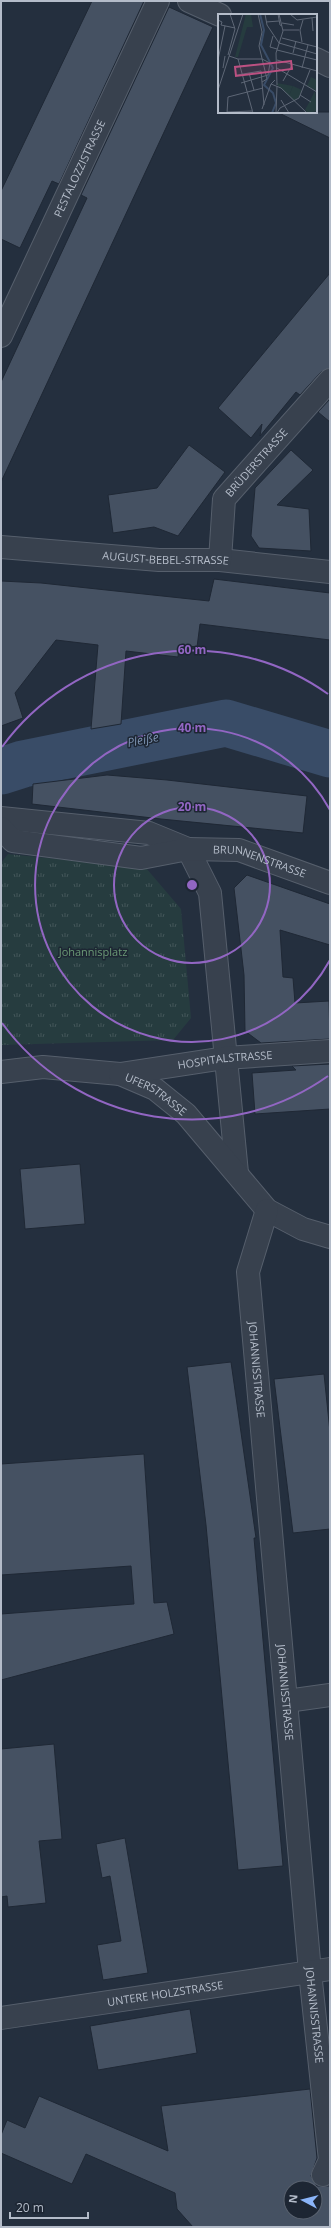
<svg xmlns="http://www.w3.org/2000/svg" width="331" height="2228" viewBox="0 0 331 2228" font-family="'Open Sans',sans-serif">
<defs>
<pattern id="park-tufts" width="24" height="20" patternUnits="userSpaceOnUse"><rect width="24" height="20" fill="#263c3f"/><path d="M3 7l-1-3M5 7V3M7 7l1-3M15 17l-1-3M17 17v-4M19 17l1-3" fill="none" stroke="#435659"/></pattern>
</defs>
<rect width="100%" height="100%" fill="#242f3e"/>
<path fill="url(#park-tufts)" d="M8 854 146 868 181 909 191 1018 173 1040 1 1045V863Z"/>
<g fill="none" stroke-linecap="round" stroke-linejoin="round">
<path stroke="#394c67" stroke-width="47" d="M1 771 23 764 226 723 330 754"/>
</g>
<path fill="#455162" stroke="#1f2835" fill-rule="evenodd" d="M92 1H144L59 184 52 181 20 248 1 239V191Z
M169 7 213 27 1 482V382L87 198 81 195Z
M277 112H330V138Z
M330 273V368L321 372 300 395 296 392 260 436 262 424 251 438 218 408Z
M330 399V422L318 412Z
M189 445 225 472 178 536 154 527 113 533 108 495 157 488Z
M291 450 313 470 277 505 309 509 311 551 259 548 251 536 255 488Z
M214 579 330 593V640L200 624 197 647 179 645 178 657 126 651 121 724 91 729 98 645 56 640 15 693 23 718 1 726V581L41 583 209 601Z
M107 775 167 780 307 796 303 833 161 819 32 804 33 784Z
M247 875 330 904V945L280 930 283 977 293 978 295 1003 329 1001 330 1039 261 1043 245 1031 244 975 234 888Z
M330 1064V1109L255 1114 252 1073 296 1070 292 1066Z
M80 1164 85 1224 25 1229 20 1169Z
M231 1362 256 1538H254L283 1866 238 1870 206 1525 187 1367Z
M324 1374 330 1432V1529L293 1533 274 1379Z
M144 1454 154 1603 167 1602 174 1634 1 1680V1614L134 1604 131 1566 1 1575V1464Z
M54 1744 62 1839 39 1841 46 1903 8 1907 7 1896 1 1897V1749Z
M125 1838 148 1973 103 1980 97 1945 121 1941 110 1876 102 1878 96 1844Z
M190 2009 197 2053 98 2070 90 2026Z
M310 2089 317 2158 311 2176 317 2186H330V2227H193L177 2209 175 2193 86 2154 72 2184 1 2153V2135L7 2120 25 2128 39 2096 168 2151 161 2106ZM291 2188H315V2212H291Z"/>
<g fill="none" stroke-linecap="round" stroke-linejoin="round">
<g stroke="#565f6c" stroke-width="24">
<g id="minor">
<path d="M189 1 220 15"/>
<path d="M316 59 330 66"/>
<path id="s1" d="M1 336 158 1"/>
<path id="s2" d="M1 547 159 560H220L330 572"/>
<path id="s3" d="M220 560 224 499 330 380"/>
<path d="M1 818 149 833 188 849 210 893 237 1173"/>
<path id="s4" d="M1 828 13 841 141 858 188 849 239 850 330 883"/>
<path id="s5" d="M1 1072 43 1067 120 1074 155 1089 186 1114 267 1210 303 1229 330 1237"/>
<path id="s6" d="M120 1074 225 1058 330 1051"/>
<path id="s7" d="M267 1210 248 1272 310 1972 330 2160 323 2175"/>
<path d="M287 1701 330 1695"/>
<path id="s8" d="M1 2018 330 1969"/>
</g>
</g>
<use href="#minor" stroke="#38414e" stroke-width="22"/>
</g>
<g fill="none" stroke="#9266c3" stroke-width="2">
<circle cx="192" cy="885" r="78"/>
<path d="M330 960A157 157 0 1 1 330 810"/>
<path d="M328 1076A235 235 0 0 1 2 1023M2 747A235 235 0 0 1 328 694"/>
</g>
<g text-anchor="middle" stroke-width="3" stroke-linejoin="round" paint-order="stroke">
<g font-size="11" fill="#b4bcc9" stroke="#1d2633">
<text dy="4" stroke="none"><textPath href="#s1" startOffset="185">PESTALOZZISTRASSE</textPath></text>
<text dy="4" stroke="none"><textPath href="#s3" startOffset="110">BRÜDERSTRASSE</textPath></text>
<text dy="4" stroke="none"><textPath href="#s2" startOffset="165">AUGUST-BEBEL-STRASSE</textPath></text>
<text dy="4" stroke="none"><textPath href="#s4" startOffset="268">BRUNNENSTRASSE</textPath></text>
<text dy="4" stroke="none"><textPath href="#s6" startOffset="106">HOSPITALSTRASSE</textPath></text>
<text dy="4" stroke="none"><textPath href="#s5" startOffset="161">UFERSTRASSE</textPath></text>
<text dy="4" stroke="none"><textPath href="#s7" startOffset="163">JOHANNISSTRASSE</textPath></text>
<text dy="4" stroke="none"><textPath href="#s7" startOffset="487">JOHANNISSTRASSE</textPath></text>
<text dy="4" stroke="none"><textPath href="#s8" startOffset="166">UNTERE HOLZSTRASSE</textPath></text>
<text dy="4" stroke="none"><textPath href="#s7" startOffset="811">JOHANNISSTRASSE</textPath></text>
</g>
<g font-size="11" fill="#6b9a76" stroke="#1d2633">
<text x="93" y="956">Johannisplatz</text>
</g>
<g font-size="12" font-style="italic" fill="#7c92b1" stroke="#1d2633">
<text transform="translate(143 740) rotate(-11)" y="4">Pleiße</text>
</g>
</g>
<g transform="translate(218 14)">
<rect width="99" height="99" fill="#242f3e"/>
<path d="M59 69 75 72 71 82 59 71Z" fill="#263c3f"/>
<path d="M28 0H33L35 13H29L20 43H17ZM75 72 84 76 81 83 76 87 71 82Z" fill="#263c3f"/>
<path d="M93 63 99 66V77L89 72Z" fill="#263c3f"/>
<path d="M97 77 99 97 90 99 87 96Z" fill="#263c3f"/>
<path fill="none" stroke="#394c67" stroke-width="2" d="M42 0 46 16 43 31 55 54 46 71 55 79 58 89 54 99"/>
<path fill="none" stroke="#5e6776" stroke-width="1" d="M40 0 44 18 41 32 49 65 44 68M47 0 49 11 61 29M60 0 62 11 64 12M72 0 79 6 99 3M94 4 95 17M0 6 4 8 3 11 17 14M48 8 61 7M64 9 76 11M65 16H81M55 22 52 33 59 35M64 24 99 33M84 28 82 16 85 6M61 29 99 40M59 36 99 46M75 39 78 27M10 41 17 15 12 0M11 42 20 45H44L52 49M20 45 35 99M0 46 7 12M59 46 99 57M5 54 7 42M59 54 99 78M84 54 90 31M43 57 46 91M31 59 36 76M19 61 43 57M65 67 74 51M23 69 50 61 52 49M53 70 63 74 89 99M59 71 58 39 65 17 61 0M0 76 25 0M82 81 93 88M63 86 71 99M44 95 53 70 57 66M9 98 34 97M9 99 10 83 45 74M58 99 59 72M59 99 62 94 81 84 92 56"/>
<path fill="#bd5182" fill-opacity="0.15" stroke="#bd5182" stroke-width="2" d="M73 47 74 55 18 62 17 53Z"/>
<rect width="99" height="99" fill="none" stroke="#b4bcc9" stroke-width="2"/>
</g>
<circle cx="192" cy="885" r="6" fill="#9266c3" stroke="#1d2633" stroke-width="2"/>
<g font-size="12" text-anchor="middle" font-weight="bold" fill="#9266c3" stroke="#1d2633" stroke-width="3" stroke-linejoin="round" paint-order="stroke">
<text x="192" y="654">60 m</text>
<text x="192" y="732">40 m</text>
<text x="192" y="811">20 m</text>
</g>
<rect width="331" height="2228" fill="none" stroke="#b4bcc9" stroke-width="4"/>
<g transform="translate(303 2200) rotate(277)"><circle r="19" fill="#1d2633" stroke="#59626f"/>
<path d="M0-3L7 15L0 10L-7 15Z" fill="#8ab4f8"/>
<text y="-6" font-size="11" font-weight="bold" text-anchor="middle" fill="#b4bcc9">N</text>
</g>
<path d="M10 2212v6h78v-6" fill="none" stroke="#b4bcc9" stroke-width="2"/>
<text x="16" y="2212" font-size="12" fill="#b4bcc9" stroke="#1d2633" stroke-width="3" paint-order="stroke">20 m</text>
</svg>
